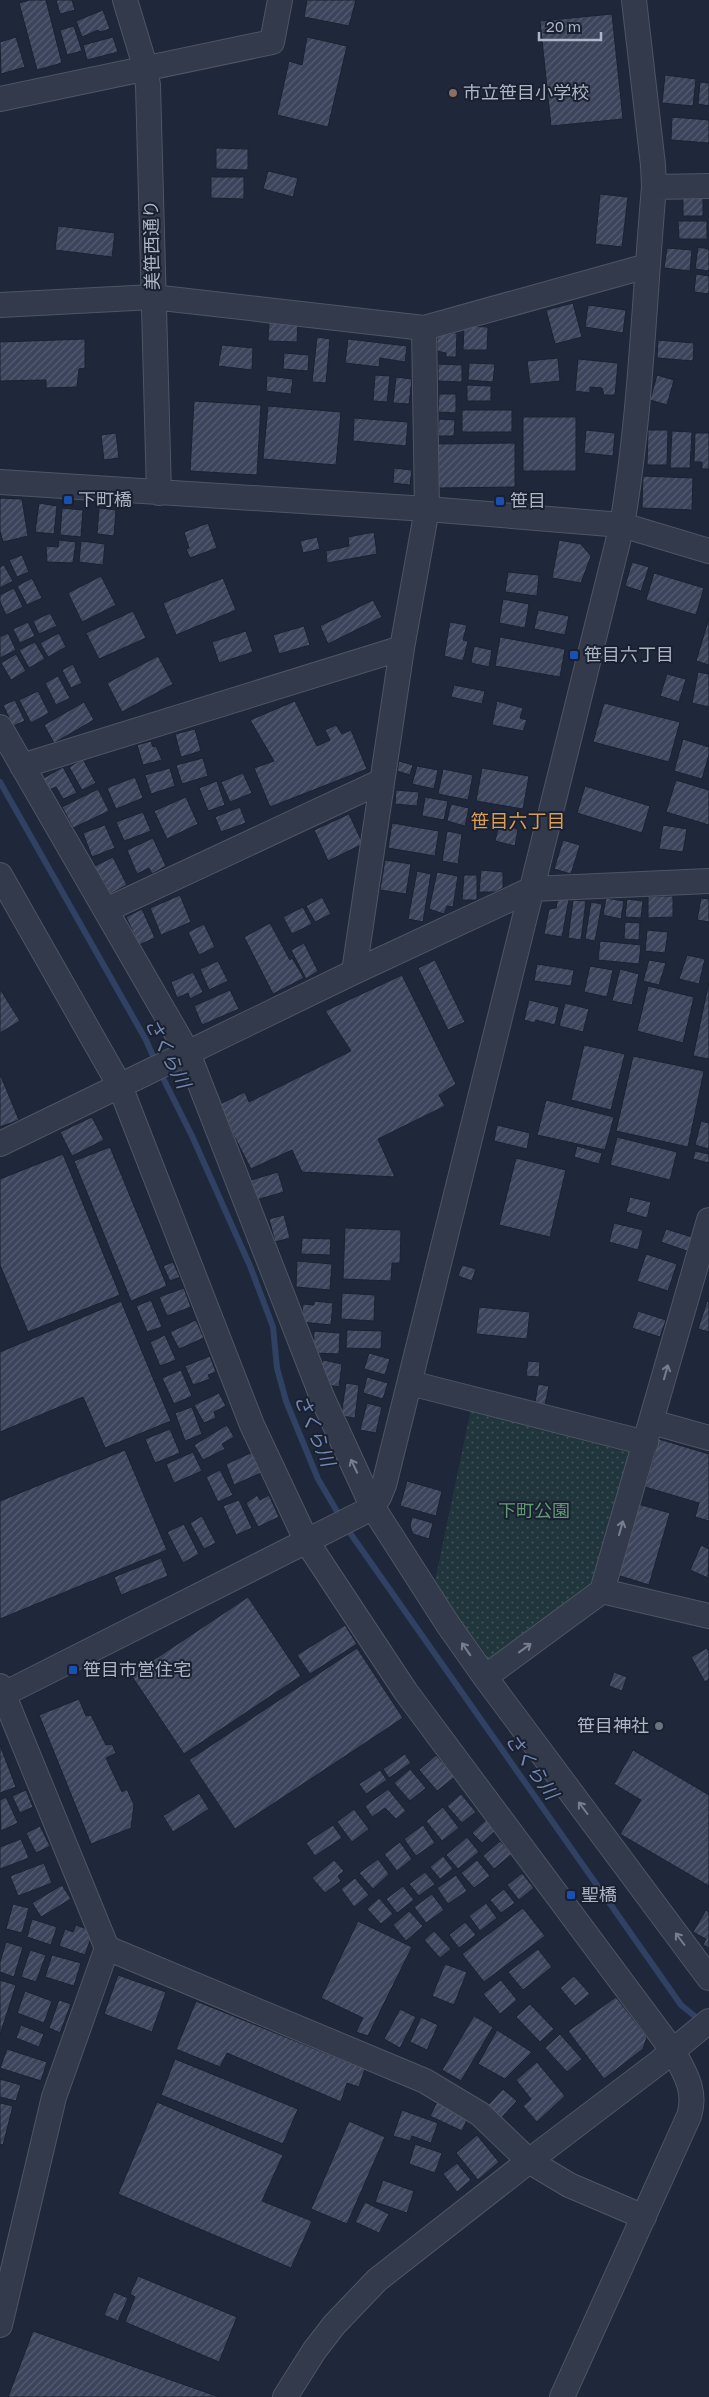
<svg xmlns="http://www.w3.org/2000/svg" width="709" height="2397" viewBox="0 0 709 2397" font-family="'Golos Text','Noto Sans JP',sans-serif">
<defs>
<pattern id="green-dots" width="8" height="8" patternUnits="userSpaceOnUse" patternTransform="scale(1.25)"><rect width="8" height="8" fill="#21363c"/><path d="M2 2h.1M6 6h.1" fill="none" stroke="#3f5157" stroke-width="1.8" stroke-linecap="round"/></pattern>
<pattern id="building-hatch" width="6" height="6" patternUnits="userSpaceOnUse" patternTransform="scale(1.25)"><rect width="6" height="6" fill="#3b445b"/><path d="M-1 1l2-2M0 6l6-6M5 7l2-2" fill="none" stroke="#555d71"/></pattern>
</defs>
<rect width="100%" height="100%" fill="#1f283b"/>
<path fill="url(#green-dots)" d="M471 1409 637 1451 599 1587 484 1667 433 1591Z"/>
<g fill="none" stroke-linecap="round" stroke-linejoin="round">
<path stroke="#314164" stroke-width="6" d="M0 782 146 1040 156 1063
M160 1072 192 1136 250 1266 273 1327 277 1368 286 1401 318 1479 348 1530 681 2005 702 2022"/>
</g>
<path fill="url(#building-hatch)" stroke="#1a2231" d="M30 0H46L62 63 37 70 19 3Z
M56 0H72L75 10 60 14Z
M307 0H356L349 26 304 17Z
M103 10 110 29 100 32 98 30 82 37 76 21Z
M612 14 623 119 551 126 540 21Z
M74 26 82 51 67 55 60 30Z
M16 37 25 67 1 74 0 42Z
M113 37 118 52 87 60 83 45Z
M307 37 347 46 328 127 277 115 289 61 302 65Z
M665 75 696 79 693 106 662 103Z
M700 82 709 83V106L698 104Z
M672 117 709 120V143L671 140Z
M216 148 248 149V170L216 169Z
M268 171 298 178 293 197 263 189Z
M211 177H244V199L211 198Z
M600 194 628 197 622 247 595 244Z
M683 196H703V216H683Z
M678 221H707V239H679Z
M58 226 115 233 112 257 55 250Z
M698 247 709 249V271L695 269Z
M667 248 692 250 690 271 664 268Z
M696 274 709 276V294L694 292Z
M573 303 582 337 555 344 546 310Z
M588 305 626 310 623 333 585 327Z
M269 322 298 323 297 342 268 341Z
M464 326 488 327 487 350H463Z
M437 333H457L456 357H446V353L437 351Z
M317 337 330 339 326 383 312 382Z
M85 339V368L79 369 77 387 46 388V380L0 381V342Z
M348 339 407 346 405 362 380 358 379 367 345 363Z
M658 340 694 343 693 361 657 358Z
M222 345 253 348 252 370 218 366Z
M284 353 309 355 308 371 283 369Z
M558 358 560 381 530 384 527 361Z
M578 359 618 363 615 395H604L602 388 590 387V393L575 391Z
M469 363 495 364 493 382 468 380Z
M438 364 462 365V382L438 381Z
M375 375 390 376 387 402 373 401Z
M657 375 674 380 667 405 650 400Z
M267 376 293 379 291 394 266 391Z
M396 377 412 379 409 404 393 403Z
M467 385 491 386V401H467Z
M439 394H456V413L438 412Z
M194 401 261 405 257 475 190 471Z
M268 406 341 412 336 465 263 459Z
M462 410H512V432H462Z
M523 417H576V471H523Z
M354 418 408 422 406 446 353 441Z
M439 419 455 420 454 436H438Z
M586 430 615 433 613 456 584 453Z
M648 430H668L667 465H647Z
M672 431 692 432 690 468H670Z
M116 433 119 458 104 460 101 435Z
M695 433H709V469H702V462H694Z
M515 443V487L438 488V444Z
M394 468 412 470 410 485 393 483Z
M643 476 693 478 692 510 642 508Z
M0 498 22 499 28 536 3 542 0 531Z
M39 503 57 506 54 534 35 532Z
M62 508 83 510 81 537 60 535Z
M99 508 116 510 114 536 97 534Z
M208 523 217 548 190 558 186 549 189 548 184 532Z
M374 532 377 554 327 563 326 551 349 546 348 537Z
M317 537 320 549 303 553 300 541Z
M59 540 76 542 73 563 47 562 46 546 58 547Z
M559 540 581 544 591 556 581 583 552 578Z
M81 541 105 544 103 565 79 562Z
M22 555 29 572 17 577 9 560Z
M632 562 649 567 641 591 625 586Z
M4 565 13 581 0 588V567Z
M508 572 539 575 537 596 505 592Z
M654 573 704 588 696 615 646 600Z
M101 576 116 605 82 622 68 593Z
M32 578 42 598 27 605 17 586Z
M223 578 236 610 176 635 163 603Z
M14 588 23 607 6 615 0 602V595Z
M503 599 529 604 525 628 499 623Z
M373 600 382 617 328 644 320 626Z
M538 610 569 616 565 635 534 629Z
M133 611 146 638 99 659 86 633Z
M50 613 57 626 39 634 33 621Z
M709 618V665L696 661Z
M28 622 35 636 20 643 13 629Z
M450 622 467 625 463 640 468 641 463 661 444 656Z
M304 626 310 645 279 654 273 635Z
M246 631 253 652 219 663 212 642Z
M8 633 16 650 0 658V637Z
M59 633 66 647 48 657 40 643Z
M500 637 565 649 560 677 495 666Z
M35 642 45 659 29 668 19 650Z
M474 646 492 650 489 667 471 663Z
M16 654 26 671 11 680 1 663Z
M158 656 173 684 122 712 107 683Z
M73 664 82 683 71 688 62 670Z
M698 672 709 674V707L692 703Z
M667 674 686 679 679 702 660 696Z
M58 676 70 698 56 705 45 683Z
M454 685 485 691 482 704 451 697Z
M38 691 49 713 31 723 19 700Z
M15 700 25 721 13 726 3 705Z
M295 701 317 746 330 740 325 730 336 725 342 734 351 730 367 769 270 807 254 768 274 761 250 720Z
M497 701 523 708 520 718 527 720 523 731 492 725Z
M84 702 94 720 54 743 44 725Z
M604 703 680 722 669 762 593 742Z
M195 729 201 751 181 757 175 734Z
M683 739 709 747V755L702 779 674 771Z
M151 741 153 747 156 746 162 760 143 765 137 745Z
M203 758 208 776 182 784 176 765Z
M83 759 96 783 82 790 69 767Z
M399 761 413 765 410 775 397 771Z
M417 766 438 770 434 789 412 784Z
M63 767 77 793 63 799 56 787 49 790 42 779Z
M170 768 175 786 151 794 145 775Z
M482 768 529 776 523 809 476 801Z
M443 769 473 775 468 800 438 794Z
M243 773 252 793 230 802 221 782Z
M135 777 143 798 116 809 107 788Z
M676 780 709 790V825L666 812Z
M217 781 225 805 208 811 199 788Z
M585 786 650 806 642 833 577 813Z
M98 789 109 811 73 828 62 807Z
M396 790 419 792 417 806 395 804Z
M186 797 198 824 167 839 154 811Z
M425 797 448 801 444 820 422 816Z
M451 804 469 808 465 826 447 821Z
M240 807 246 823 221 832 215 817Z
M143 812 151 831 124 841 116 822Z
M349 814 363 844 328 861 314 830Z
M392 823 439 831 435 856 388 848Z
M105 825 115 848 92 857 83 833Z
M499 825 518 829 515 846 495 841Z
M663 825 687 829 683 852 659 849Z
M447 831 462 834 458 864 442 861Z
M153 838 166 866 152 874 149 868 137 874 127 850Z
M563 840 580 845 571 874 554 869Z
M113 857 127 885 110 894 103 880 99 882 93 867Z
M385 860 411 864 406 894 380 890Z
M481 870 503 872V888L495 892H479Z
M417 871 431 874 423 922 408 919Z
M437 872 458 876 453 907 447 906 444 914 429 909Z
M464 875H477V900H462Z
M180 895 191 922 161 935 150 908Z
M648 896H673V917L648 918Z
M322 897 331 914 315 922 306 906Z
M558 898 569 899 562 937 544 934 549 909 556 908Z
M606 898 624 901 621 919 603 915Z
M701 898 709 899V922L697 920Z
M627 899 643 901 641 918 625 917Z
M573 900 586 901 581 940 568 938Z
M591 902 602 904 595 941 585 939Z
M303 907 312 924 292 934 283 917Z
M142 909 155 938 139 945 126 917Z
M625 922 640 923 639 940 624 939Z
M270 923 290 960 292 958 304 978 273 994 244 937Z
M204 924 215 947 199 955 188 932Z
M647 930 668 932 665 953 645 951Z
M600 941 641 945 639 964 598 960Z
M304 943 318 971 306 979 291 950Z
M687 955 705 959 699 984 679 979Z
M435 960 465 1022 448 1030 418 968Z
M649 960 666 963 659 985 643 981Z
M218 961 228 981 209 990 200 969Z
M537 964 574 970 571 986 534 981Z
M590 966 613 970 607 997 584 992Z
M620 969 639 974 632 1005 612 1001Z
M193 972 203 992 190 999 188 993 177 998 171 982Z
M402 975 456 1084 439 1095 445 1106 378 1139 395 1177 302 1172 292 1150 251 1169 218 1105 245 1092 249 1102 351 1051 325 1011Z
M709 982V1059L693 1056Z
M648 986 694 997 683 1043 637 1031Z
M0 989 20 1021 0 1033Z
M230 990 239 1009 202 1025 194 1006Z
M529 1000 559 1007 555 1025 536 1020 535 1023 524 1020Z
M565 1003 589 1009 583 1032 559 1026Z
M584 1045 625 1054 611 1110 571 1100Z
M633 1056 704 1071 688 1147 616 1131Z
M0 1074 19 1120 0 1127Z
M546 1100 614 1117 605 1150 537 1135Z
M92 1117 104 1140 72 1156 60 1132Z
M701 1121 709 1123V1149L695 1145Z
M497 1125 530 1133 527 1149 494 1141Z
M617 1137 677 1152 670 1180 610 1165Z
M577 1146 602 1153 599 1164 574 1157Z
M110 1147 167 1286 131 1301 74 1161Z
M695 1151 709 1154V1163L693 1159Z
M63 1154 120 1295 28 1332 0 1265V1179Z
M516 1158 566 1170 550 1237 499 1225Z
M278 1172 284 1192 256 1200 251 1180Z
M630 1197 651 1202 647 1218 626 1212Z
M284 1215 290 1238 275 1242 269 1219Z
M614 1223 643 1230 638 1250 609 1242Z
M345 1228 401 1230 400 1263H392L391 1281 343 1279Z
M666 1229 692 1237 687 1251 661 1242Z
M302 1238 331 1239 330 1255 301 1254Z
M646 1254 677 1264 668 1291 637 1281Z
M297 1261 332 1264 330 1290 296 1287Z
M173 1262 180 1277 170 1281 163 1266Z
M462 1265 476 1269 472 1281 458 1276Z
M184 1288 191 1307 167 1316 159 1297Z
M342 1293 375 1295 374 1321 341 1319Z
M151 1300 162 1327 147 1332 136 1306Z
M121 1301 171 1421 105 1448 83 1397 0 1432V1352Z
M314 1301 333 1303 331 1325 301 1322 303 1304 314 1305Z
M707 1301 709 1302V1332L698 1329Z
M479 1307 530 1312 527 1339 476 1334Z
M638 1311 666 1320 660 1337 632 1328Z
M196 1320 204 1338 179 1349 170 1332Z
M347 1330 382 1331 381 1349 346 1348Z
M314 1331 340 1333 339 1354 313 1353Z
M165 1335 176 1360 160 1366 150 1342Z
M369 1353 390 1359 385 1375 364 1369Z
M210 1356 216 1372 208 1375 210 1379 193 1385 185 1366Z
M323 1360 342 1364 339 1387 323 1384 321 1374Z
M528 1361 540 1362 539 1377 526 1376Z
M181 1370 192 1396 174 1404 162 1378Z
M367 1377 388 1383 383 1399 363 1393Z
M346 1383 359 1385 355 1418 341 1416Z
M538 1384 549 1386 545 1405 535 1403Z
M219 1393 226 1406 214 1412 216 1418 204 1423 194 1405Z
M367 1403 382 1407 376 1433 360 1430Z
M192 1407 202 1434 185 1441 175 1413Z
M227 1425 234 1437 222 1444 225 1449 203 1460 194 1445Z
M170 1429 180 1453 155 1463 145 1439Z
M659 1439 709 1454V1521L695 1517 699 1503 645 1487Z
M125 1450 167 1550 0 1619V1501Z
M193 1452 202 1471 174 1483 166 1464Z
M253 1452 261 1473 234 1485 226 1464Z
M220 1470 233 1495 218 1502 206 1477Z
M407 1481 442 1491 436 1516 400 1506Z
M257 1495 260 1500 269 1495 279 1517 258 1527 246 1503Z
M239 1500 252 1528 236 1535 223 1506Z
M638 1504 670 1513 649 1585 617 1575Z
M202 1516 216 1543 204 1549 190 1523Z
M412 1517 433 1523 429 1539 413 1534 410 1526Z
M184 1524 199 1554 183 1563 167 1532Z
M701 1545 709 1549 708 1578 690 1570Z
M161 1558 168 1576 121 1595 114 1577Z
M248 1597 301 1676 184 1754 131 1675Z
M345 1625 357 1644 310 1674 297 1655Z
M357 1648 403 1718 235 1829 189 1760Z
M707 1648 709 1652V1679L705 1682 691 1657Z
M614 1672 627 1677 622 1691 609 1686Z
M79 1699 86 1716 91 1715 106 1745 112 1744 116 1753 106 1758 122 1792 127 1789 134 1805 131 1828 91 1844 39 1715Z
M0 1745 16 1787 0 1793Z
M633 1750 709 1795V1886L620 1834 641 1800 614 1784Z
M405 1754 411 1763 389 1778 383 1769Z
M436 1755 455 1777 437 1791 419 1770Z
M410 1769 426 1788 410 1801 394 1783Z
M380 1770 387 1780 366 1794 359 1784Z
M388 1789 406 1811 396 1819 385 1808 372 1817 365 1806Z
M26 1790 33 1807 20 1813 12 1796Z
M199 1793 209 1809 173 1832 163 1816Z
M461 1794 476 1812 462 1823 447 1806Z
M6 1797 18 1823 1 1831 0 1800Z
M443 1807 459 1828 442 1841 426 1821Z
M354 1809 369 1829 352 1842 337 1822Z
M486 1820 496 1830 482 1843 472 1833Z
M333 1825 342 1838 315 1856 306 1843Z
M423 1825 435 1843 416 1856 404 1839Z
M40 1826 50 1846 36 1853 26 1833Z
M467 1837 479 1852 458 1869 446 1855Z
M21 1839 29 1858 0 1869V1847Z
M500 1841 512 1854 494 1869 483 1856Z
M400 1842 412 1859 397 1871 384 1854Z
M443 1856 453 1869 440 1879 430 1867Z
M378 1859 389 1874 373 1889 359 1873Z
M334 1860 344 1871 338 1876 341 1881 325 1893 312 1878Z
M477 1860 490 1876 474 1888 461 1873Z
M44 1863 52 1883 18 1896 10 1876Z
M425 1872 435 1884 419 1896 409 1884Z
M522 1873 534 1888 519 1900 507 1885Z
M456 1875 467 1891 448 1904 437 1888Z
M355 1878 369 1895 354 1907 341 1889Z
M62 1885 71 1899 41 1917 32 1903Z
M403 1886 414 1900 397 1913 386 1899Z
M504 1889 515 1903 501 1913 490 1900Z
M432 1894 444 1910 426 1923 414 1907Z
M379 1898 393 1914 381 1924 367 1909Z
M486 1903 497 1918 480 1931 469 1916Z
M13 1904 29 1908 22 1933 6 1929Z
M523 1908 545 1936 484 1982 462 1954Z
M706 1910 709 1912V1948L703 1945 706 1939 693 1932Z
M409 1911 423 1926 406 1941 393 1925Z
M32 1919 57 1927 51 1945 27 1937Z
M358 1921 412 1947 368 2036 356 2032 363 2018 321 1998Z
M465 1922 476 1935 459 1948 449 1935Z
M76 1925 87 1929 91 1938 85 1955 59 1946 65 1929 73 1932Z
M434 1931 451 1949 440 1958 424 1940Z
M6 1942 23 1947 14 1977 0 1972V1962Z
M538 1949 552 1967 523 1990 508 1972Z
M30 1950 46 1955 36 1982 21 1977Z
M52 1955 81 1963 74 1986 45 1977Z
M445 1964 467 1972 454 2005 432 1996Z
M118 1975 166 1992 152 2032 104 2014Z
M574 1976 590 1994 575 2006 560 1988Z
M0 1980 16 1985 0 2035Z
M501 1980 517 2000 500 2014 483 1994Z
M25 1991 52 2001 44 2023 17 2013Z
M616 1997 647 2037 643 2049 604 2079 568 2031Z
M59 2000 71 2004 60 2033 49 2028Z
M196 2001 365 2069 359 2087 347 2083 341 2102 227 2053 220 2067 176 2049Z
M530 2004 554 2029 540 2042 516 2017Z
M400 2009 416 2017 400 2048 384 2039Z
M474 2016 493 2027 461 2081 442 2070Z
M421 2017 438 2025 427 2050 410 2042Z
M21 2025 44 2034 39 2047 16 2038Z
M497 2030 532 2052 505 2079 478 2064Z
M560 2034 582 2059 567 2072 545 2048Z
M7 2049 47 2062 41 2081 0 2068Z
M175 2059 298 2109 283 2144 161 2095Z
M537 2062 565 2096 537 2122 523 2106 531 2099 516 2080Z
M0 2079 21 2085 16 2101 0 2097Z
M503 2089 517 2101 501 2118 488 2105Z
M157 2102 283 2155 262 2201 312 2221 291 2268 118 2194Z
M437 2102 468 2117 462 2131 430 2116Z
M0 2103 13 2106 3 2145 0 2144Z
M402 2110 438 2123 431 2143 412 2136 410 2141 393 2136Z
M349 2121 385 2137 347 2224 311 2209Z
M477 2135 499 2162 478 2180 456 2153Z
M415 2144 442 2153 435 2173 409 2164Z
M457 2163 471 2180 457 2192 443 2174Z
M383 2180 414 2191 407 2213 375 2202Z
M365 2202 389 2214 379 2233 355 2222Z
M138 2276 237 2317 219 2362 125 2322 135 2297 130 2294Z
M114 2292 128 2298 118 2321 104 2315Z
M33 2331 219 2397H8Z"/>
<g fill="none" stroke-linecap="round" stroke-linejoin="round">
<g stroke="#4e5565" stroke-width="26">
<path id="minor" d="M125 0 142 56 148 85 159 493
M0 99 272 42 280 0
M654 187 709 186
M0 305 153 297 424 328 647 266
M0 482 427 509 622 525 709 551
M0 727 188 1053 322 1397 372 1506 447 1623 485 1677 709 1978
M22 766 402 648
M0 875 120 1086 252 1425 307 1542 406 1692 673 2051C685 2073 697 2091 689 2116L562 2397
M106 910 382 781
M354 972 402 648 427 509 424 328
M0 1144 354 972 532 889 709 881
M410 1383 646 1443
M652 1422 709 1438
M602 1591 709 1616
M485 1677 602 1591 709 1220
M0 1686 107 1948
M0 1696 368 1510 379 1497 384 1485 622 525C641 414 644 299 654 187L653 165 634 0
M0 2325 54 2097 107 1948 425 2081 480 2114 529 2161 569 2185 644 2217
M285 2397 314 2351 334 2325 377 2280 529 2161 658 2063 709 2021"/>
</g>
<use href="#minor" stroke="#333a4b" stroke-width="24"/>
</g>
<defs><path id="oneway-shaft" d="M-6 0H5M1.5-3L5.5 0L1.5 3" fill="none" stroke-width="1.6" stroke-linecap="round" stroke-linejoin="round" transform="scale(1.25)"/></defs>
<g stroke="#777e8f">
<use href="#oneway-shaft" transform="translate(666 1372) rotate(-74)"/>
<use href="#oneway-shaft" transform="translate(354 1466) rotate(-115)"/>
<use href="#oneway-shaft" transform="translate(621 1528) rotate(-74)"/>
<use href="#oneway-shaft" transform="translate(525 1648) rotate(-36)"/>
<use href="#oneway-shaft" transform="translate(466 1649) rotate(-125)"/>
<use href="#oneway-shaft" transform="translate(583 1808) rotate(-127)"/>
<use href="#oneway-shaft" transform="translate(680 1939) rotate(-127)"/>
</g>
<circle fill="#8d6e63" stroke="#19202f" stroke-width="2" cx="453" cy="93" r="5"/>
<g fill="#1a4fb4" stroke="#19202f" stroke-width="2">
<rect x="63" y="495" width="10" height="10" rx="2.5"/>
<rect x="495" y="496" width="10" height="10" rx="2.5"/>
<rect x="569" y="650" width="10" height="10" rx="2.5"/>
<rect x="68" y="1665" width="10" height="10" rx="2.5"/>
<rect x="566" y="1890" width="10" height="10" rx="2.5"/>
</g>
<circle fill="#6b7280" stroke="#19202f" stroke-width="2" cx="659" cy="1726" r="5"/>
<g text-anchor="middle" stroke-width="4" stroke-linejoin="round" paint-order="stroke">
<g font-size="18" fill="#aeb5c7" stroke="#19202f" text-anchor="start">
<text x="463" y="99">市立笹目小学校</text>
<text x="78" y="506">下町橋</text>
<text x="510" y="507">笹目</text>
<text x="584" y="661">笹目六丁目</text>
<text x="83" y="1676">笹目市営住宅</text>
<text x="649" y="1732" text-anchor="end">笹目神社</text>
<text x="581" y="1901">聖橋</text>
</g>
<g font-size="18" fill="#aeb5c7" stroke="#19202f">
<text transform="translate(152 245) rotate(-91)" y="6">美笹西通り</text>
</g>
<g font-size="18" fill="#639a75" stroke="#19202f">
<text x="534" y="1517">下町公園</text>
</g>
<g font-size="19" fill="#dc9d54" stroke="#19202f">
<text x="518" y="828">笹目六丁目</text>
</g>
<g font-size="19" font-style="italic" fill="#7387b2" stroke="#19202f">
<text transform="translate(168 1053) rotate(63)" y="7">さくら川</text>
<text transform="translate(315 1430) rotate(68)" y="7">さくら川</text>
<text transform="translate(532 1766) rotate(55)" y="7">さくら川</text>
</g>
</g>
<path d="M539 32v8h62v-8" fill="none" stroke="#aeb5c7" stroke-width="2.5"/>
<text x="546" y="32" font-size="15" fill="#aeb5c7" stroke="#19202f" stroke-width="4" paint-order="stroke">20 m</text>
</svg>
